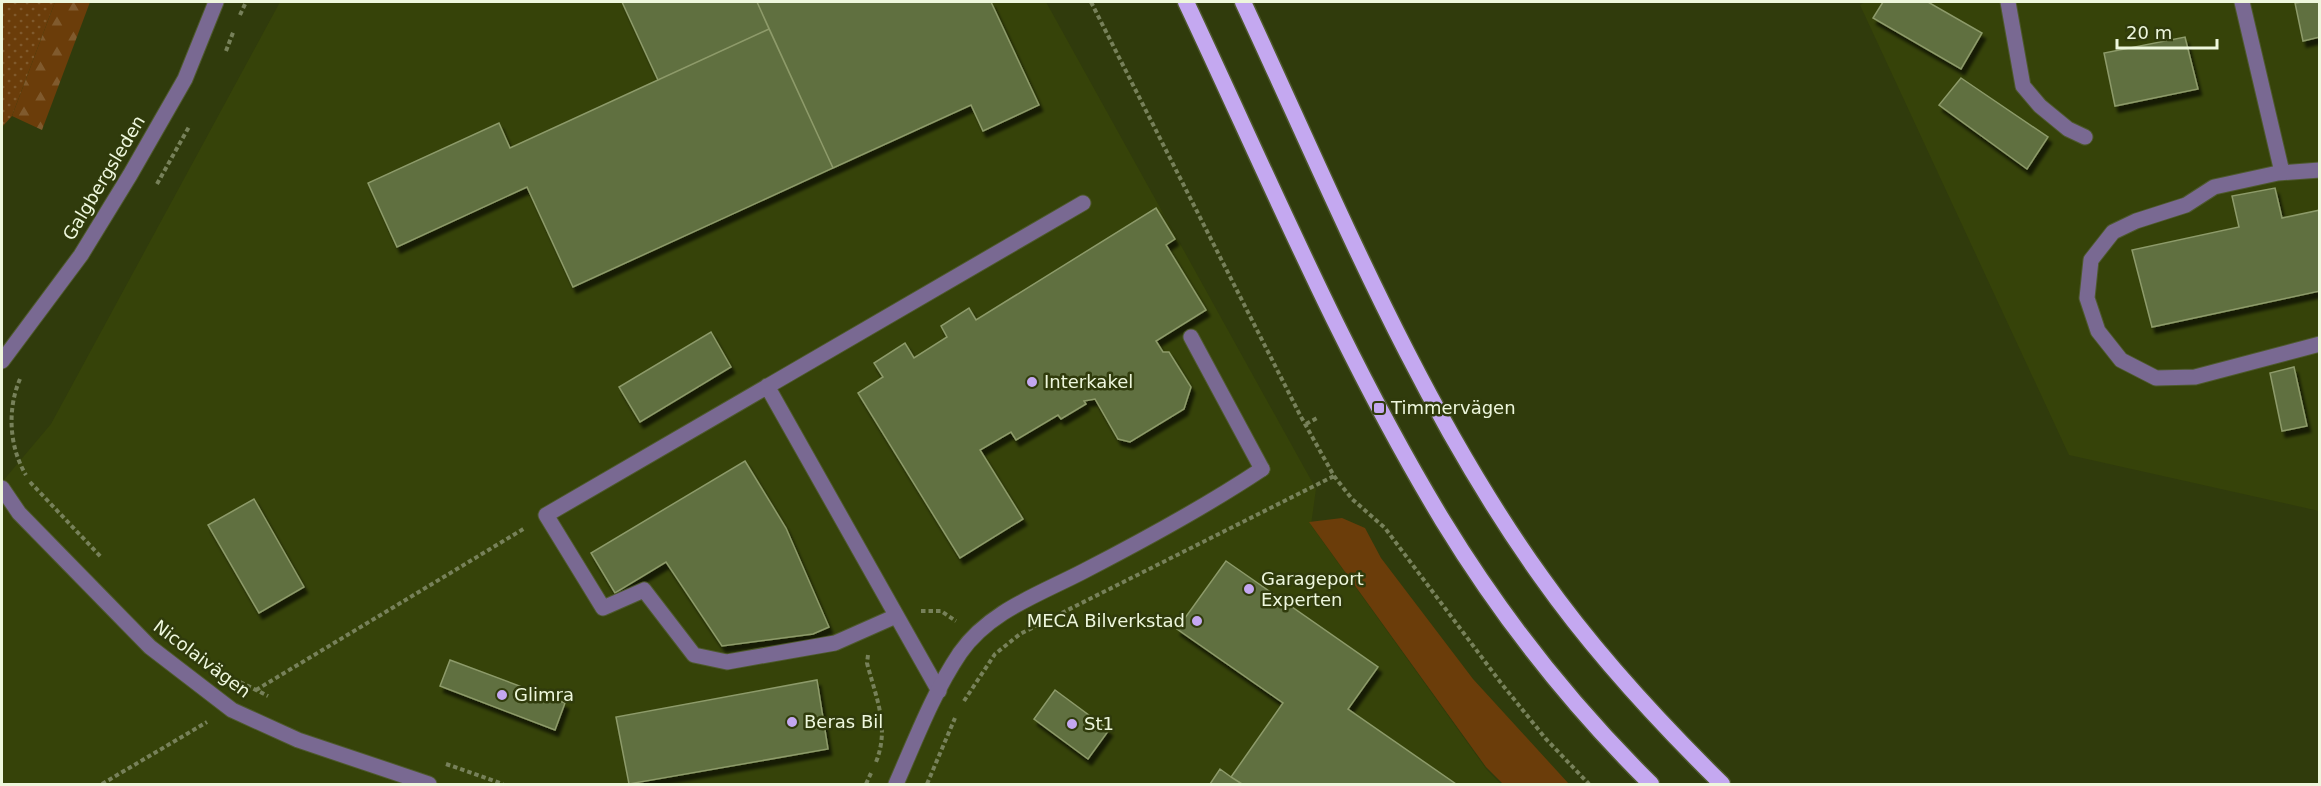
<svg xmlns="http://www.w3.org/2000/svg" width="2321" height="786" viewBox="0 0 2321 786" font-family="'DejaVu Sans',sans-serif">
<defs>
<pattern id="grass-dots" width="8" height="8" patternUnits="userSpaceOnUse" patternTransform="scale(1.5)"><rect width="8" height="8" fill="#6b3d0a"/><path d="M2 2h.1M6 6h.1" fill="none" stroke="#805a2d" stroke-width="1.8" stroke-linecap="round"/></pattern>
<pattern id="forest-firs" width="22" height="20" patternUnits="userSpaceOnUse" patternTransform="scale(1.5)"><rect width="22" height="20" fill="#6b3d0a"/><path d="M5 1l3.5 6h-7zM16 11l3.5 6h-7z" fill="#805a2d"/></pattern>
<filter id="shadow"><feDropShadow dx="3.5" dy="6" stdDeviation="1.5" flood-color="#0009"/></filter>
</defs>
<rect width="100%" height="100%" fill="#303b0c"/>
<path fill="#364309" d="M280 2H1046L1316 489 1311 525 1487 770 1501 784H2V482L51 424Z
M1865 2H2319V511L2069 455 1860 5Z"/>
<path fill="url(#grass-dots)" d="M2 2H55L12 116 2 127Z"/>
<path fill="url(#forest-firs)" d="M55 2H90L42 130 12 116Z"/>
<path fill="#6b3d0a" d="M1342 518 1365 528 1381 558 1473 679 1569 784H1503L1486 767 1309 522Z"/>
<path fill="#616f40" stroke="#8d9b6a" stroke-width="1.5" filter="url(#shadow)" d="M622 2H757L769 29 658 80Z
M757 2H991L1039 105 983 131 971 105 833 168Z
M1883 2H1928L1982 33 1961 69 1873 18Z
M2302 2H2320V37L2303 41 2295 3Z
M769 29 833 168 573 287 527 187 397 247 368 183 499 123 510 148Z
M2185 37 2198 89 2115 106 2104 53Z
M1961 78 2048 137 2027 169 1939 105Z
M2275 188 2282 218 2320 210V291L2152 327 2132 250 2239 227 2232 196Z
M1156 208 1175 239 1166 245 1206 310 1156 341 1163 352H1169L1191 387 1184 409 1130 442 1118 439 1095 399 1084 401 1086 404 1061 419 1058 415 1016 440 1011 432 980 450 1023 519 960 558 858 393 883 377 874 363 905 343 914 358 947 337 941 326 969 308 976 320Z
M711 332 731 367 640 422 619 387Z
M2294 367 2307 426 2282 431 2270 373Z
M745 461 786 528 829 627 813 634 722 646 666 562 615 593 591 553Z
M254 499 304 587 259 613 208 525Z
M1226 561 1378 667 1348 709 1456 784H1242L1231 777 1283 703 1177 629Z
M450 660 565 703 555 730 440 686Z
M817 680 828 749 629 784 616 717Z
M1055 690 1109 730 1088 759 1034 719Z
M1220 769 1231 777 1242 784H1210Z"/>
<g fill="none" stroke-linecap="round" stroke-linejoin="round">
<g stroke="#4e592d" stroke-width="17">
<path id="service" d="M2008 2 2023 86 2040 106 2068 129 2085 137
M2242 2 2282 172
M2320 170 2278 173 2214 187 2186 205 2136 221 2113 232 2091 260 2087 298 2098 331 2121 360 2156 378 2195 377 2320 344
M1191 337 1262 469
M767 386 939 691
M896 616 835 643 727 662 694 655 644 590 603 608 546 515 1083 203"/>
</g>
<g stroke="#4e592d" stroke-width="17">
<path id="minor" d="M896 784C915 741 933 693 960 653 989 611 1040 594 1084 571 1144 540 1205 507 1262 469"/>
</g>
<g stroke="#4e592d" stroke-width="17">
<path id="tertiary" d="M2 361 81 255 130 175 185 79 216 2
M2 488 19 513 150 647 232 710 298 740 429 784"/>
</g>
<g stroke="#4e592d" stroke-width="19">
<path id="trunk" d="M1186 2C1268 176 1343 356 1443 521 1501 616 1572 706 1651 784
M1243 2C1333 195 1417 404 1542 578 1595 653 1657 720 1722 784"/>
</g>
<path stroke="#77815a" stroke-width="4" stroke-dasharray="4.5 3" stroke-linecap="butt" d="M1091 2 1300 415 1334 476 1352 499 1385 528 1501 683 1546 739 1589 784
M240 15 246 2
M226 51 234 30
M157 184 190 125
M20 379C7 409 9 447 26 475
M1306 424 1317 418
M30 482 101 557
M921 611H941L956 621
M868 655 867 663C876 698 890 727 876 762
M240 682 268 696
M256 690 525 528
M964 701 995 654 1020 634 1334 476
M446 764 503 784
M102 784 207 722
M866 784 872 771
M927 784 955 718"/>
<use href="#service" stroke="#796992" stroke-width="15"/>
<use href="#minor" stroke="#796992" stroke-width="15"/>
<use href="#tertiary" stroke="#796992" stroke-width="15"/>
<use href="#trunk" stroke="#c4a8f0" stroke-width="16"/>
</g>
<g fill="#c4a7f1" stroke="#303b0c" stroke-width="2">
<circle cx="1032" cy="382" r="6"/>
<rect x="1373" y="402" width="12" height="12" rx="3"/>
<circle cx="1249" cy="589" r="6"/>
<circle cx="1197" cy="621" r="6"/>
<circle cx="502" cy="695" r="6"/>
<circle cx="792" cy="722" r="6"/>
<circle cx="1072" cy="724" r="6"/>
</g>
<g text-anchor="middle" stroke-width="5" stroke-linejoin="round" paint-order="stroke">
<g font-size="18" fill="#eef7dd" stroke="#303b0c">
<text transform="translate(104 178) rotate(-59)" y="6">Galgbergsleden</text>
<text transform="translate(202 659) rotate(37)" y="6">Nicolaivägen</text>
</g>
<g font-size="18" fill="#eef7dd" stroke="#303b0c" text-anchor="start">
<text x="1044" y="388">Interkakel</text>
<text x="1391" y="414">Timmervägen</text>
<text x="1261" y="585">Garageport<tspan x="1261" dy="21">Experten</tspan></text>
<text x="1185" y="627" text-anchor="end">MECA Bilverkstad</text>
<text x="514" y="701">Glimra</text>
<text x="804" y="728">Beras Bil</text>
<text x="1084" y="730">St1</text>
</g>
</g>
<rect width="2321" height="786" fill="none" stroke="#eef7dd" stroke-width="6"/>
<path d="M2117 39v9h100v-9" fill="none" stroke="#eef7dd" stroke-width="3"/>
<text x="2126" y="39" font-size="18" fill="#eef7dd" stroke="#303b0c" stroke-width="4.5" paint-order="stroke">20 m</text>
</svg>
